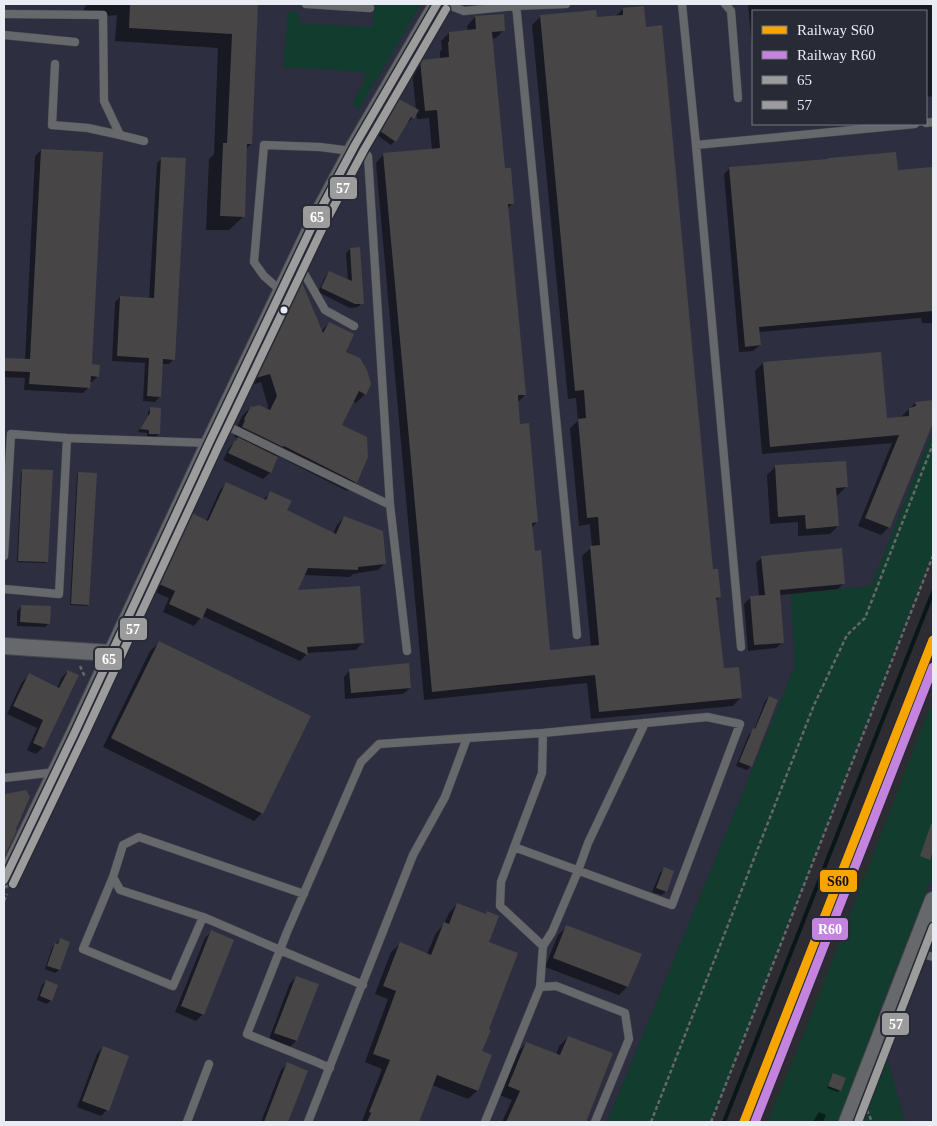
<svg xmlns="http://www.w3.org/2000/svg" width="937" height="1126" viewBox="0 0 937 1126" font-family="'Times New Roman',serif">
<rect width="100%" height="100%" fill="#2c2c32"/>
<path fill="#2d2f40" fill-rule="evenodd" d="M4 4H933V431L871 586 791 594 795 666 607 1122H4ZM753 11H926V124H753Z
M933 875V1122H905L876 1020Z"/>
<path fill="#123c2d" d="M375 4H421L359 109C355 108 353 106 353 101L364 83 365 72 283 67 288 11 299 12V23L372 27Z
M933 431V552L711 1122H607L795 666 791 594 871 586Z
M933 699V875L876 1020 905 1122H767L805 1031Z"/>
<path fill="#0007" d="M88 4H256L251 144 246 149 244 216 229 230H206L209 159 214 154 218 48 115 41 117 15 84 18V8Z
M748 4H933V96L926 97V11H753V59Z
M623 9 712 571 719 597 715 601 723 670 741 697 733 706 591 719 587 683 424 700 376 163 384 154 432 150 429 118 417 119 416 113 409 122 407 121 395 141 391 145 377 135 395 104 399 100 416 110 412 69 421 61 440 59V51L442 50 441 41 449 33 468 31 467 26 475 17 504 30 496 38 492 39 504 169 513 203 508 208 525 395 518 402 519 426 537 522 531 528 549 651 591 647 582 556 592 547 590 524 579 526 570 428 578 421 576 398 568 399 532 25 541 16 596 18 615 17Z
M41 150 90 365 98 376 92 382H89V387L83 393 24 390 25 378 4 377V359L25 360 35 156Z
M162 158 174 359 169 364H161L160 396 155 402 143 401 145 363 112 361 115 302 120 297 149 299 157 163Z
M933 167V323H922L921 318 758 332 760 345 753 351 739 352 724 174 730 168 896 172 931 169Z
M350 249 362 303 358 307 350 308 318 292 325 277 329 273 348 281 346 253Z
M301 282 321 331 329 323 365 394 356 403 352 401 340 426 356 482 347 491 278 456 270 473 263 479 223 460 229 448 238 438 234 436 237 429H236L242 416 251 407 267 410 268 406 261 382 249 386 267 347 266 346 293 291Z
M763 363 886 420 901 417 915 403 933 401V420L889 527 881 535 858 526 892 443 762 454 755 371Z
M151 409 159 434 156 437 147 436V433L138 432 148 418V412Z
M775 467 846 487 838 495H836L838 526 830 534 798 536V522L770 524 767 475Z
M23 470 47 562 45 563 17 562 21 472Z
M79 473 88 604 87 606 70 605 77 474Z
M227 483 263 500 270 493 286 511 333 534 337 525 344 517 385 563 378 570 353 574 350 577 304 575 296 592 363 642 356 650 306 653V655L300 661 202 616 194 626 163 612 169 598 153 591 186 522 193 515 206 521 220 490Z
M762 557 844 583 838 589 780 595 783 642 776 648 748 651 744 604 751 597H759L756 563Z
M21 607 49 623 45 627 17 626V611Z
M159 643 262 813 254 821 103 747 150 651Z
M350 670 410 688 403 694 345 699 344 677Z
M67 672 77 676 43 747 36 754 27 750 37 728 7 714 22 682 29 675 57 688 60 681 61 678Z
M769 697 751 766 747 770 736 766 749 734 754 730 765 701Z
M25 792 15 830 4 855V796Z
M664 869 666 891 662 895 652 892 660 873Z
M457 904 487 942 480 1052 490 1056 477 1091 468 1099 432 1085 418 1122H363L362 1121 382 1069 365 1062 388 999 375 994 391 952 400 944 427 954 436 933 444 924 449 913Z
M567 926 627 987 619 995 545 967 558 935Z
M211 932 203 1014 196 1021 175 1012 205 938Z
M60 939 59 970 55 973 45 969 52 948Z
M296 977V1041L290 1047 269 1039 290 983Z
M46 981 51 1000 47 1004 37 1000 42 985Z
M568 1037 612 1054 585 1122H502L512 1100 500 1095 518 1052 526 1043 556 1055 559 1046Z
M103 1047 107 1110 101 1116 77 1107 97 1054Z
M287 1064 306 1071 287 1122H261L281 1070Z
M833 1074 840 1090 838 1092 827 1088Z
M819 1112 826 1115 823 1122H825H813Z"/>
<g fill="none" stroke-linecap="round" stroke-linejoin="round">
<path stroke="#091719" stroke-width="4" d="M724 1122 933 592"/>
</g>
<path fill="#474545" d="M130 4H258L252 144H247L245 217 220 216 223 143H227L232 34 129 28Z
M644 6 646 27 662 25 713 569H718L721 597 716 598 724 668 739 667 742 698 599 712 595 675 432 692 383 153 440 148 437 110 425 111 420 60 449 57 448 42H449V32L476 29 475 16 504 14 505 31 492 32 505 168H511L514 204H508L526 395H518L520 424 529 423 538 522 532 523 535 551 541 550 550 650 599 645 590 546 600 545 598 517 587 518 578 419 586 418 584 390 575 391 540 15 596 10 597 17 623 15V8Z
M399 99 419 110 414 119 411 117 396 142 380 131Z
M41 149 103 152 92 364 100 365 99 377 91 376 90 388 29 384 30 372 4 371V358L30 359Z
M896 152 898 170 933 167V311L759 327 761 345 745 347 729 167 828 159V158Z
M161 157 186 158 175 360 163 359 161 397 147 396 149 358 117 356 120 296 154 298Z
M360 247 364 304H355L321 288 329 271 352 281 350 248Z
M301 280 323 333 329 322 354 334 346 352 360 358 367 370 371 384 366 395 359 391 342 425 367 437 368 457 357 483 284 446 283 447 242 427 245 420 244 419 251 406 253 407 259 405 270 410 277 396 270 374 256 378 275 337H274Z
M881 352 887 418 909 416V408L916 406 915 402 933 400V423L890 528 865 518 899 435 770 447 763 362Z
M150 407 161 408 160 434H149V430L140 429 150 413Z
M238 437 278 457 271 473 228 453 235 440 236 441Z
M846 461 848 487 836 488 839 526 806 529 805 515 778 517 775 465Z
M22 469 53 470 48 562 18 561Z
M78 472 97 473 89 605 71 604Z
M226 482 266 500 270 491 292 501 287 510 336 534 344 516 383 531 386 564 358 567V570L308 568 298 590 360 586 364 643 307 647 308 655 207 608 202 619 169 604 175 591 159 584 192 513 208 521Z
M842 548 845 584 780 590 784 643 754 645 750 596 765 595 761 556Z
M21 605 51 606 50 624 20 622Z
M159 641 311 716 263 814 111 738Z
M409 663 411 688 351 693 349 669Z
M67 670 79 675 44 748 33 743 43 720 13 706 29 673 59 688 67 673Z
M769 696 778 700 752 767 739 762 753 728 755 729Z
M26 790 30 797 16 829 17 830 4 857V798L5 794Z
M931 824H933V850L930 860 920 856Z
M664 867 674 871 667 892 656 888Z
M457 903 486 914 487 911 499 916 489 942 518 953 489 1029 491 1030 482 1051 492 1055 478 1091 437 1075 419 1122H367L371 1113 369 1112 390 1060 373 1054 396 991 383 986 400 942 431 955 444 922 449 924Z
M566 925 642 954 628 987 553 958Z
M211 930 234 940 204 1015 181 1006Z
M60 938 70 942 60 970 47 966 55 943 58 944Z
M296 976 319 984 297 1041 274 1033Z
M46 980 58 985 52 1001 40 996Z
M568 1036 613 1053 586 1122H506L520 1091 508 1086 526 1042 560 1055Z
M103 1046 129 1056 109 1111 82 1101Z
M287 1062 308 1071 288 1122H264Z
M833 1073 846 1078 841 1091 828 1086Z"/>
<g fill="none" stroke-linecap="round" stroke-linejoin="round">
<g stroke="#48494e" stroke-width="9">
<path id="service" d="M306 4 337 6
M337 4V6L370 8
M446 4 464 11 516 6 566 4
M516 4 577 635
M682 4 696 145 741 647
M725 4 731 11 738 98
M4 14 103 15 104 101 120 135 144 141
M4 35 75 42
M55 64 52 125 88 128 120 135
M926 123 933 122
M355 145 368 156 390 505 407 651
M696 145 915 124
M297 261 325 310 354 326
M281 291 264 276 254 262 264 145 320 147 351 151
M219 422 390 505
M4 556 11 434 67 438 209 443
M4 589 59 594 67 438
M4 778 56 772
M514 847 672 905 740 724 707 717 543 733
M113 877 83 949 173 986 203 917
M304 894 139 837 123 845 113 877 120 890 203 917 280 950 247 1034 314 1061 330 1068
M543 946 552 932 578 871 588 843 645 723
M913 951 933 957
M363 985 280 950 287 932 361 762 379 744 467 738
M540 987 556 986 625 1013 629 1039 595 1122
M187 1122 209 1064
M308 1122 413 855 445 797 467 738 543 733 542 773 501 882 500 906 543 946 540 987 485 1122"/>
</g>
<g stroke="#48494e" stroke-width="18">
<path id="minor" d="M4 646 111 653
M4 880 74 734 209 443 316 218 355 145 437 4
M847 1122 933 900"/>
</g>
<path stroke="#66676b" stroke-width="2.5" stroke-dasharray="4 2.5" stroke-linecap="butt" d="M80 666 85 677
M4 901 7 894
M867 1110 872 1122
M651 1122 814 705 847 635 865 618 933 444
M711 1122 933 556"/>
<use href="#service" stroke="#67686c" stroke-width="8"/>
<use href="#minor" stroke="#67686c" stroke-width="16"/>
<g stroke="#282a36" stroke-width="11">
<path id="bus-1" d="M4 880 74 734 209 443 316 218 355 145 437 4"/>
</g>
<g stroke="#282a36" stroke-width="11">
<path id="bus-2" d="M13 884 83 738 218 447 325 223 364 150 446 9
M858 1122 933 927"/>
</g>
<use href="#bus-1" stroke="#9c9c9c" stroke-width="8"/>
<use href="#bus-2" stroke="#9c9c9c" stroke-width="8"/>
<g stroke="#282a36" stroke-width="12">
<path id="rail-1" d="M744 1122 933 640"/>
</g>
<g stroke="#282a36" stroke-width="12">
<path id="rail-2" d="M755 1122 933 667"/>
</g>
<use href="#rail-1" stroke="#f7a600" stroke-width="9"/>
<use href="#rail-2" stroke="#c483df" stroke-width="9"/>
</g>
<circle fill="#eaecf4" stroke="#282a36" stroke-width="2" cx="284" cy="310" r="4.5"/>
<g stroke="#282a36" stroke-width="2">
<rect x="329" y="176" width="29" height="24" rx="5" fill="#9c9c9c"/>
<rect x="302" y="205" width="29" height="24" rx="5" fill="#9c9c9c"/>
<rect x="119" y="617" width="29" height="24" rx="5" fill="#9c9c9c"/>
<rect x="94" y="647" width="29" height="24" rx="5" fill="#9c9c9c"/>
<rect x="819" y="869" width="39" height="24" rx="5" fill="#f7a600"/>
<rect x="811" y="917" width="38" height="24" rx="5" fill="#c483df"/>
<rect x="881" y="1012" width="29" height="24" rx="5" fill="#9c9c9c"/>
</g>
<g font-size="14" text-anchor="middle" font-weight="bold" fill="#fff">
<text x="343" y="193">57</text>
<text x="317" y="222">65</text>
<text x="133" y="634">57</text>
<text x="109" y="664">65</text>
<text x="830" y="934">R60</text>
<text x="896" y="1029">57</text>
</g>
<g font-size="14" text-anchor="middle" font-weight="bold" fill="#111">
<text x="838" y="886">S60</text>
</g>
<rect width="937" height="1126" fill="none" stroke="#eaecf4" stroke-width="10"/>
<rect x="752" y="10" width="175" height="115" fill="#282a36" stroke="#767882"/>
<rect x="762" y="26" width="25" height="8" fill="#f7a600" stroke="#767882"/>
<text x="797" y="35" font-size="15" fill="#eaecf4">Railway S60</text>
<rect x="762" y="51" width="25" height="8" fill="#c483df" stroke="#767882"/>
<text x="797" y="60" font-size="15" fill="#eaecf4">Railway R60</text>
<rect x="762" y="76" width="25" height="8" fill="#9c9c9c" stroke="#767882"/>
<text x="797" y="85" font-size="15" fill="#eaecf4">65</text>
<rect x="762" y="101" width="25" height="8" fill="#9c9c9c" stroke="#767882"/>
<text x="797" y="110" font-size="15" fill="#eaecf4">57</text>
</svg>
